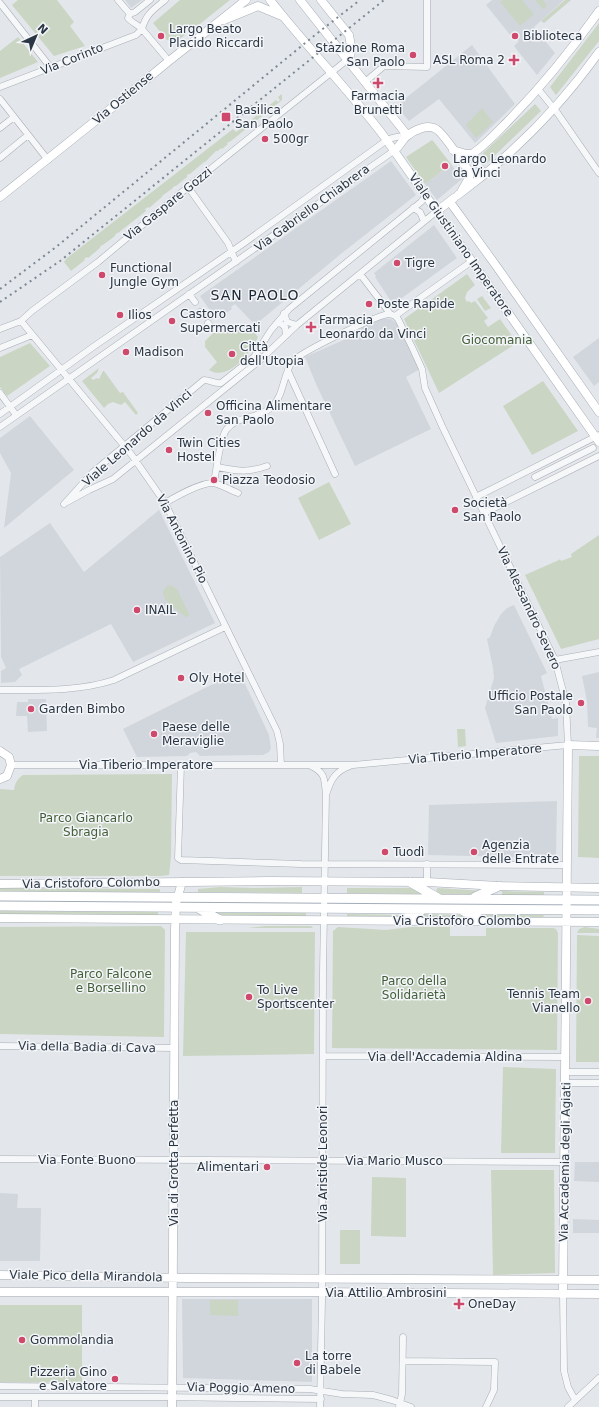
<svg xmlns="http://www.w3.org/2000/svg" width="599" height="1407" viewBox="0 0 599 1407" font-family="'DejaVu Sans',sans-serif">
<rect width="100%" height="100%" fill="#e3e7eb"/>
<path fill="#d1d6dd" d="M125 0H142L131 8Z
M492 0H564L534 27 555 53 537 75 514 46 519 41 511 36 486 5Z
M472 45 515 104 475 143 439 99 409 121 396 106Z
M391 161 416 195 342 253 255 325 235 304 231 307 232 309 216 319 200 296Z
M451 164 462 179 437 200 425 184Z
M434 225 457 258 395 303H392L375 277 376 276 374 273Z
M381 318 391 319 399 325 420 369 406 377 431 429 355 466 316 384 305 357 348 338V335Z
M599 338V382L594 386 573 357Z
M30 416 74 470 4 528 11 473 0 453V438Z
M159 510 215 623 133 662 111 624 19 669 22 675 15 682 1 683V671L6 668 1 657 0 557 50 523 84 572Z
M514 605 547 673 541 676 552 719 558 718V736L496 743 485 708 494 678 493 668 487 639 490 637 494 626 501 614 507 608Z
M239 671 269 735 271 748 269 752 263 755 200 756 196 752 190 753 187 756 137 757 123 729Z
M599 672V738H596L597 728 588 727 587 701 582 676Z
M28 699H46L47 731 28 732 27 716H16L17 702H28Z
M557 801 556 858 428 855 429 805Z
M575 1162H599V1182L574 1181Z
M0 1193 18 1194 17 1208H41L40 1261H0Z
M573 1219 599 1220V1233H573Z
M182 1299H312V1382L183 1378Z"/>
<path fill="#cad5c4" d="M18 0H57L74 22 70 26 85 46 54 56 12 5Z
M180 0H230L191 31 188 28 184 31 186 34 177 41 167 40 153 23Z
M503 0H522L534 14 520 26 500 2Z
M535 0H543L546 4V8L543 9Z
M565 0H571L544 23 541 21Z
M599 23V41L556 95 550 87Z
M18 37 38 62 0 78V51Z
M282 94V100L231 141 227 143 228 144 222 149 221 148 218 151H216L205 162H204L190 174H189L187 175V177L176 186H175L173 187V188L162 196V197L149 208 148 207 145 209 146 211 118 233H117L115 235V236L103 245H102L100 247V248L88 258 87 257 84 259 85 260 71 271 64 262 67 258 233 129 236 132 276 100 278 102 280 100 278 97Z
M535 104 541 111 487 163 481 155Z
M482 108 493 122 476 138 466 125Z
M432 140 434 142 451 164 425 184 406 157Z
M467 274 475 285 467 292 465 298 467 302 469 301 471 303 475 301 488 318 484 321 488 327 500 319 517 343 439 393 404 319Z
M482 296 491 308 485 311 477 299Z
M230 330 253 331 258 337C251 353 228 382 209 370L217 362 205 347V341L214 332Z
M30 343 50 366 7 396 0 387V357Z
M99 368 97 373 91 378 93 380 97 378 99 379 103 371H104L120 393 123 392 138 413 136 415 125 402 121 405 113 402 108 404 104 408 82 381Z
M543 381 578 431 532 455 503 406Z
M329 482 351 524 319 540 298 498Z
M599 535V639L561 649 525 575 559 560 560 559 561 561 572 557 571 554Z
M170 585 177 589 189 614 188 617H186C179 611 150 594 170 585Z
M457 729H465L466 746 458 747Z
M579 756H599V858L578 857Z
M172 774 171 856 169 875 161 876H0V789L14 790C15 783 17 779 23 775Z
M220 887 254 888 302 887V893L198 892V889Z
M0 888 160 889V893L0 892Z
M347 888H411L425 894 347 893Z
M437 888 485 891 473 895 436 894Z
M502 891 544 892V895H502Z
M0 911 158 912V916L0 915Z
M212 913H306V917L220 916Z
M347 914 409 915 400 917H347Z
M423 914 464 915 473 918 413 917Z
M476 915H544L543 918 487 919Z
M161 926 165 930 164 1037 0 1034V927Z
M266 926H311L313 928H248Z
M338 927 386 930 411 927H450V936H486V928H553L556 929 558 933 557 1050 332 1048 333 931Z
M585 927 599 929V933H577L579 929Z
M186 932H315L314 1054 183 1056Z
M577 935 599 936V1062H576Z
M503 1067 556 1069 555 1153H501Z
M491 1170H554L555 1273 493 1275Z
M372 1177 406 1178V1237L371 1236Z
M340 1230H360V1264H340Z
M210 1300H238V1316L210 1315Z
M0 1305H82V1383L0 1382Z"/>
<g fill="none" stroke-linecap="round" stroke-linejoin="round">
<g stroke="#a8aeb5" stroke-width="7">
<path id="street" d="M118 0 130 14
M165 0C153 10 146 14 142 29L169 61
M0 3 51 68
M130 14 135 12 150 0
M365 82 384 66 427 67V0
M0 87 136 35 142 29C138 25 131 22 128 18L130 14
M538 89 556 111 599 173
M0 99 48 160
M0 128 14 117
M470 155 486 174
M0 158 28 135
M188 187 228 243 236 262
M413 208 420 212 424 221
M189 294 195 302
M200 312 202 314
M284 313 287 322 297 325
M395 316 472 261
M21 321 131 454 165 503 277 731 280 744 281 765
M208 323 214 330
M276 324 280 323 285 327 286 334
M0 329 21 321 32 311 98 262 188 187 347 60
M0 348 32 335
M288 371 335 474
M0 393 16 415
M0 414 93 347 244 243 387 140 392 138 407 135
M0 427 395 150
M217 467C237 471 247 473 267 466
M535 477 593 448
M214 483C216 471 220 439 226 430 237 415 259 419 272 407 284 395 283 375 292 362 299 353 378 314 390 314
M476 497 599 435
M67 502 89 490 113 479 259 361 297 325 437 211
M165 503C177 496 201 482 214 483 222 485 230 490 238 493
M64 504 93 472 204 380C210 380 215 384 221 383L254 357 271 330 289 309 421 202 426 196
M484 513 599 456
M555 660 599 652
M0 690C38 690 77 692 114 680L225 627
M11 765H353L568 745 566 703 555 660 442 426 425 388 422 369 412 347 398 319 395 316 390 314 386 308 360 274
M181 765 178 858 181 860 301 864 567 865
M311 766C326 773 324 779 326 794L323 972 322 1299 320 1407
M327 792C331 779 336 771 350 766
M427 864V882
M0 1046 174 1048
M323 1056 566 1057
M566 1072H599
M566 1083H599
M0 1159 565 1162
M563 1294 564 1371 568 1387 575 1400
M404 1361 495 1362 494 1390 486 1407
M0 1386 310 1389 342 1394 373 1395 392 1400 411 1407
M0 1397H158L321 1399
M35 1407V1397
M399 1407 402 1394 403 1337
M568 1407 599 1378"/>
</g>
<g stroke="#a8aeb5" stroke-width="9">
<path id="secondary" d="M270 0C306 46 347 88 383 135L599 442
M300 0 407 135
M321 0 349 35 351 46 350 64
M224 20 258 6 282 16
M395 150C400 146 402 140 407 136 414 130 428 124 436 129 444 133 462 163 469 171V178L462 190
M453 150 466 154H472C486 145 498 131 510 119 543 85 572 49 599 11
M458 195C512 155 560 107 599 52
M0 197 109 110 169 61 246 0
M450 202 497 267 599 412
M437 211 454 198
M0 751 9 757 11 765 7 776 0 779
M0 884 268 881 427 882 499 886 599 888
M0 918 599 922
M0 1275 186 1278 599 1280
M0 1292H308L599 1294
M563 1294 568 745 599 746
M172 1407 175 930 176 903 182 882"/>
</g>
<g stroke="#a2acb7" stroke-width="10">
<path id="primary" d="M410 882 438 898
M0 896 599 900
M475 897 499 886
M0 906 599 910
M200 909 220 920
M463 911 485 921
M399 921 421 911"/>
</g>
<use href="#street" stroke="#f6f7f9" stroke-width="6"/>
<use href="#secondary" stroke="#fff" stroke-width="8"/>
<use href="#primary" stroke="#fff" stroke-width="9"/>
<path stroke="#7c8895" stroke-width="2" stroke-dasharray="2 4" stroke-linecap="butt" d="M0 289 56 247 315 35 360 0
M0 302 60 261 384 0"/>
</g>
<g fill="#ce496b" stroke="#f3f5f8" stroke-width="1.5">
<circle cx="161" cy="36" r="4"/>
<circle cx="515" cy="36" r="4"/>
<circle cx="413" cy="55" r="4"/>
<path d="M512 54h4v4h4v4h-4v4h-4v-4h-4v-4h4z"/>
<path d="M376 77h4v4h4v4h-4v4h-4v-4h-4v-4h4z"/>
<rect x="221" y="112" width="10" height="10" rx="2"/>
<circle cx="265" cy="139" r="4"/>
<circle cx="445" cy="166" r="4"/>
<circle cx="397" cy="263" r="4"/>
<circle cx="102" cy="275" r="4"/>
<circle cx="369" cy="304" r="4"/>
<circle cx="120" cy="315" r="4"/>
<circle cx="172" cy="321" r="4"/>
<path d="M309 321h4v4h4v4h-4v4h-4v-4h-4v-4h4z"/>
<circle cx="126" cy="352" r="4"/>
<circle cx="232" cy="354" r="4"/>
<circle cx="208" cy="413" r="4"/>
<circle cx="169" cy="450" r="4"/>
<circle cx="214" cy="480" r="4"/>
<circle cx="455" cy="510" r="4"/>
<circle cx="137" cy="610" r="4"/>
<circle cx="181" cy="678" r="4"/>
<circle cx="581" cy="703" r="4"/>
<circle cx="31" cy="709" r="4"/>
<circle cx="154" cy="734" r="4"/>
<circle cx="385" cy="852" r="4"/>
<circle cx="474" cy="852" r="4"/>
<circle cx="249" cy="997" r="4"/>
<circle cx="588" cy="1001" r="4"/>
<circle cx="267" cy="1167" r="4"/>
<path d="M457 1298h4v4h4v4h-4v4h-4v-4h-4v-4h4z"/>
<circle cx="22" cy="1340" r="4"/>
<circle cx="297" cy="1363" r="4"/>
<circle cx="115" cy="1379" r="4"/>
</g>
<g text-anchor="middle" stroke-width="3" stroke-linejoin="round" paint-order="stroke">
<g font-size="12" fill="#2a3643" stroke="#f3f5f8" text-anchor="start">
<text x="169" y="33">Largo Beato<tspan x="169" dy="14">Placido Riccardi</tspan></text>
<text x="523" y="40">Biblioteca</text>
<text x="405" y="52" text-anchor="end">Stazione Roma<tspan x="405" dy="14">San Paolo</tspan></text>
<text x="505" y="64" text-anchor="end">ASL Roma 2</text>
<text x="378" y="100" text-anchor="middle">Farmacia<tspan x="378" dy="14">Brunetti</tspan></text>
<text x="235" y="114">Basilica<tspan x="235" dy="14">San Paolo</tspan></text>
<text x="273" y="143">500gr</text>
<text x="453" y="163">Largo Leonardo<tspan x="453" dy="14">da Vinci</tspan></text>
<text x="405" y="267">Tigre</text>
<text x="110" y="272">Functional<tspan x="110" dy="14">Jungle Gym</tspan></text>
<text x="377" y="308">Poste Rapide</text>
<text x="180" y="318">Castoro<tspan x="180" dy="14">Supermercati</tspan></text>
<text x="128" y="319">Ilios</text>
<text x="319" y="324">Farmacia<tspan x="319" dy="14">Leonardo da Vinci</tspan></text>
<text x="240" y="351">Città<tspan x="240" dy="14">dell'Utopia</tspan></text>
<text x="134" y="356">Madison</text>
<text x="216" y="410">Officina Alimentare<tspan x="216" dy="14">San Paolo</tspan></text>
<text x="177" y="447">Twin Cities<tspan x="177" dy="14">Hostel</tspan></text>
<text x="222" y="484">Piazza Teodosio</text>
<text x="463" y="507">Società<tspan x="463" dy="14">San Paolo</tspan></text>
<text x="145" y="614">INAIL</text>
<text x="189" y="682">Oly Hotel</text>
<text x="573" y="700" text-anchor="end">Ufficio Postale<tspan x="573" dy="14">San Paolo</tspan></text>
<text x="39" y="713">Garden Bimbo</text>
<text x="162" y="731">Paese delle<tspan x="162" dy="14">Meraviglie</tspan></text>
<text x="482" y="849">Agenzia<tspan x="482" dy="14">delle Entrate</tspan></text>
<text x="393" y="856">Tuodì</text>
<text x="257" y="994">To Live<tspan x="257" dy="14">Sportscenter</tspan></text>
<text x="580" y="998" text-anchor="end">Tennis Team<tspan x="580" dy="14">Vianello</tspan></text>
<text x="259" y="1171" text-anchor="end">Alimentari</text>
<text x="468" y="1308">OneDay</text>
<text x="30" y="1344">Gommolandia</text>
<text x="305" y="1360">La torre<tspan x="305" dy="14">di Babele</tspan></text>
<text x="107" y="1376" text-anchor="end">Pizzeria Gino<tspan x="107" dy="14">e Salvatore</tspan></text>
</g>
<g font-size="12" fill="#2a3643" stroke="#f3f5f8">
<text transform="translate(72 59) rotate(-22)" y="4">Via Corinto</text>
<text transform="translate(123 98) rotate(-40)" y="4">Via Ostiense</text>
<text transform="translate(168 204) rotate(-39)" y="4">Via Gaspare Gozzi</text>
<text transform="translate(312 208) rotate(-36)" y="4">Via Gabriello Chiabrera</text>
<text transform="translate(461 245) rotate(55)" y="4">Viale Giustiniano Imperatore</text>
<text transform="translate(137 438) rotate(-41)" y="4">Viale Leonardo da Vinci</text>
<text transform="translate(182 539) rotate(63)" y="4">Via Antonino Pio</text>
<text transform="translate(529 608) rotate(65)" y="4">Via Alessandro Severo</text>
<text transform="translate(475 754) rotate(-5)" y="4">Via Tiberio Imperatore</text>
<text x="146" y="769">Via Tiberio Imperatore</text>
<text transform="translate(91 883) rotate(-1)" y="4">Via Cristoforo Colombo</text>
<text x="462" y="925">Via Cristoforo Colombo</text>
<text transform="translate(87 1047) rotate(1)" y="4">Via della Badia di Cava</text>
<text x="445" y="1061">Via dell'Accademia Aldina</text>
<text x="87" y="1164">Via Fonte Buono</text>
<text x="394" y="1165">Via Mario Musco</text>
<text transform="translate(565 1162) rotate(-89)" y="4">Via Accademia degli Agiati</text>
<text transform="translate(174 1163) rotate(-90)" y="4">Via di Grotta Perfetta</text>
<text transform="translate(323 1164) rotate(-90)" y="4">Via Aristide Leonori</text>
<text transform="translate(86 1276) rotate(1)" y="4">Viale Pico della Mirandola</text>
<text x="386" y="1297">Via Attilio Ambrosini</text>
<text transform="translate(241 1388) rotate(1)" y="4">Via Poggio Ameno</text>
</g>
<g font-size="12" fill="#435f38" stroke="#f3f5f8">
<text x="497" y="344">Giocomania</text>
<text x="86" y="822">Parco Giancarlo<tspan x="86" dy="14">Sbragia</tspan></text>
<text x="111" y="978">Parco Falcone<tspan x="111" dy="14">e Borsellino</tspan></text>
<text x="414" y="985">Parco della<tspan x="414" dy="14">Solidarietà</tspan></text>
</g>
<g font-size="14" letter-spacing="1" fill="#1d2734" stroke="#f3f5f8">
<text x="255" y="300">SAN PAOLO</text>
</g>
</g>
<g transform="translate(36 36) rotate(44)" stroke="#f3f5f8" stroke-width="3" paint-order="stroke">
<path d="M0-3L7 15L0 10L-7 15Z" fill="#2a3643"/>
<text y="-6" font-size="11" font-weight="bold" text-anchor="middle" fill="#2a3643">N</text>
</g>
</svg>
